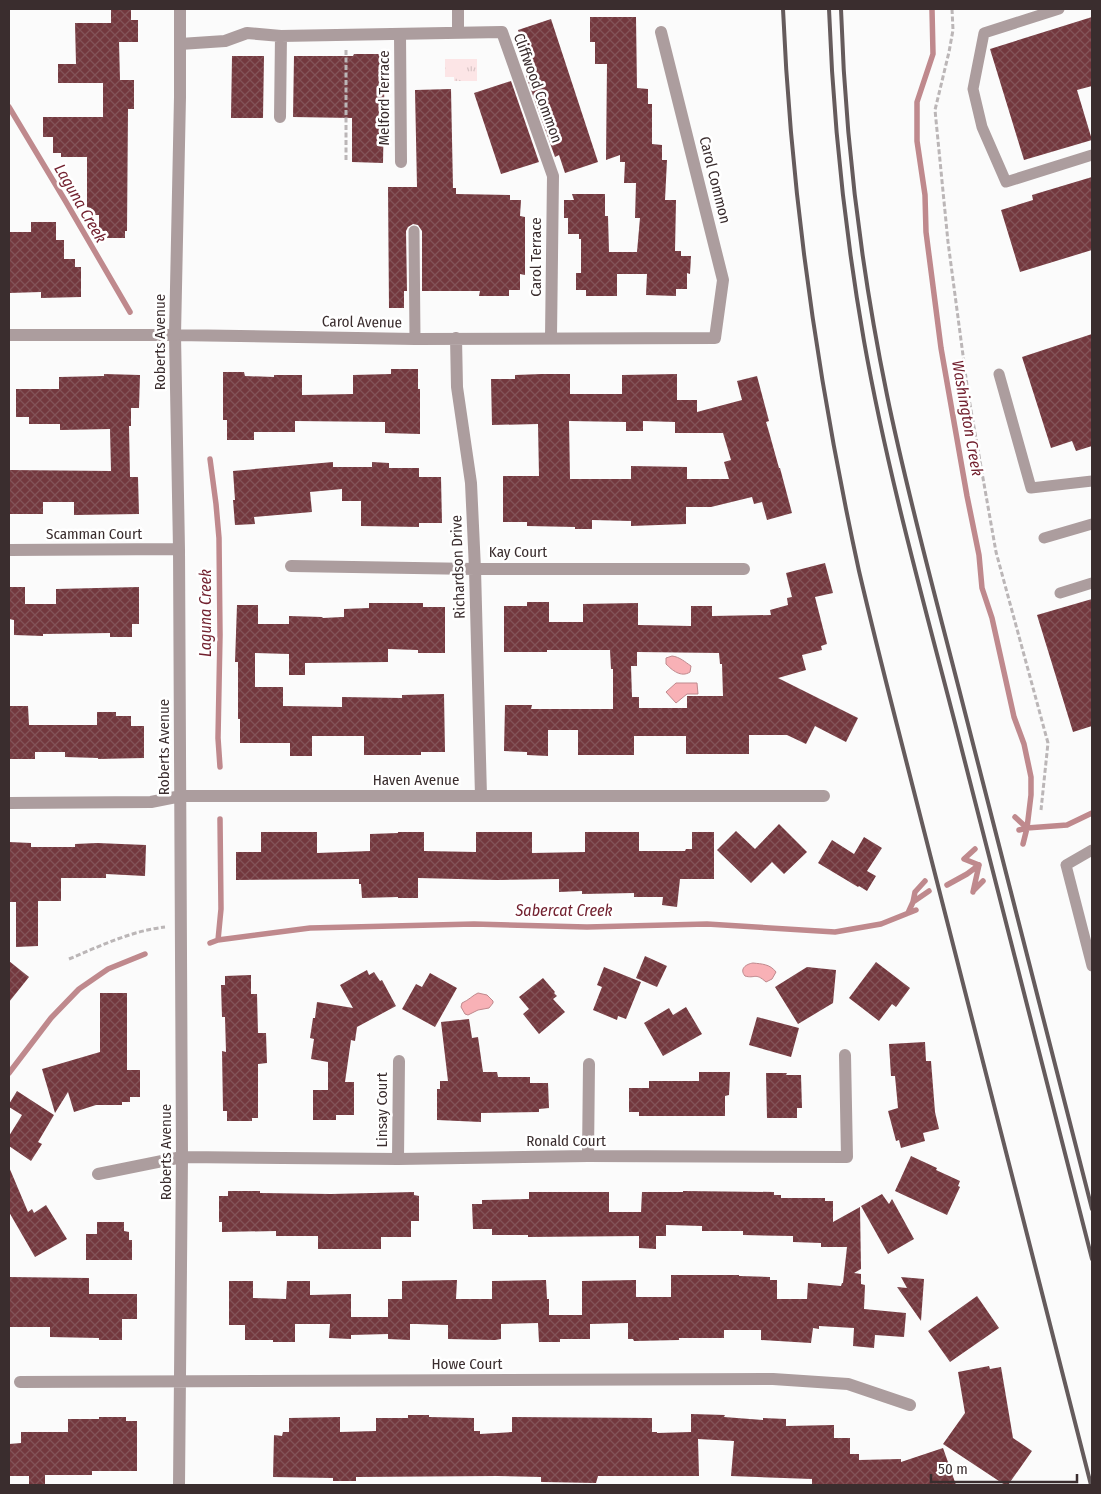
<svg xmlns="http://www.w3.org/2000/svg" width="1101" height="1494" viewBox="0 0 1101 1494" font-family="'Fira Sans Condensed',sans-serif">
<defs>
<pattern id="park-tufts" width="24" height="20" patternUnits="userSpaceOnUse" patternTransform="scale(1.25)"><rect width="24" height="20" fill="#fce5e6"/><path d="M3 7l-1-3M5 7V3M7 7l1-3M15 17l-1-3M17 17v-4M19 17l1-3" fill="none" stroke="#d9c5c6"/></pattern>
<pattern id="building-cross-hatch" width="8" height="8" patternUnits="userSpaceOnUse" patternTransform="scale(1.25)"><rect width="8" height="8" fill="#73383e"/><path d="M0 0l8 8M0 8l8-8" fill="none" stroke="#835358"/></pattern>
</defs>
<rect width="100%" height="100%" fill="#fbfbfb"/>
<path fill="url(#park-tufts)" d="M445 59H477V81H454V77H445Z"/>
<path fill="#f8b1b6" stroke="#bf898d" d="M672 656C680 657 685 662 691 666L690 672C681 678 672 670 666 664V658Z
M676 683H697L698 694H687L676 703 666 692Z
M753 963C762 964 770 964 776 972L772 979 766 982C755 972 755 979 745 976 739 969 746 964 753 963Z
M478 993 487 995 493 1001V1003L489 1008 478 1010 468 1015 465 1014 461 1007 462 1003C469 1000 473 995 478 993Z"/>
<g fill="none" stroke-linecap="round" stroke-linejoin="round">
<path stroke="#bf898d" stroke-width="5.5" d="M932 9 933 54 917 102V141L925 195 926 232 941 348 967 496 979 555 982 588 992 618 1014 717 1024 744 1031 777V795L1027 828 1023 844
M9 107 66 202 130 312
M210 459 216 504 219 538 220 635 218 738 220 767
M1015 817 1027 828
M1019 830 1027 828 1067 825 1092 813
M975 849 964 859 979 865
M947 885 967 874 979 865
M974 890 983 881
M973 892 979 865
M913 902 929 891
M908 913 913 902 915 892 925 881
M218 940 221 909 220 819
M210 943 218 940 310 928 474 924 587 927 707 924 835 932 881 924 916 910
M9 1073 51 1018 79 989 108 969 145 954"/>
</g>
<path fill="url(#building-cross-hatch)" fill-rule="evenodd" d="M111 9H131V20H138V42H119L120 80H134V109H128L127 231H125V238H107V231H99V215H91V208L87 207V157H61V153H53V137H43V117H103V83H58V64H76L75 23H111Z
M590 17H636L637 88 648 89V104H652V144L662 145V160H667L665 200H676L675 251H681V256H691L690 274 687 273V289H676V296L646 295 647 274H617V296H586V290H576V273H581V239H579V234H568V218H564V200H574L572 194H605V216H608L609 252H637L640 218H635L636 183H624L625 162H620V155L606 160 607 64H595V42H590Z
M1092 17V86L1077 90 1092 140 1024 160 990 49Z
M551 19 598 162 565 173 559 155 555 157 526 76 532 74 518 30Z
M354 54H385L383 163 352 162V118L293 117 294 56H353Z
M232 56H264L263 118H231Z
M511 81 539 162 501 174 474 93Z
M451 89 453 188H456V194L510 195V200H521L520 216 525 217V275L520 274V290H509V296H479L480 291H422V231L418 225 413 224 408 227 406 231 407 291H404V308H389L388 187H417L415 90Z
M1092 177V250L1020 272 1001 210 1033 200 1032 195Z
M31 222H56V240H64V259H75V267H81V297L41 298V292L9 293V232H31Z
M1092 334V446L1076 451 1072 441 1051 448 1022 357Z
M391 369H418V389H420V434L385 433V422L295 421V432H254V440H227V420H223V372H244L245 376 274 377V375H302V395L353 394V375L391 374Z
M104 374 140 375 139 408H131V426H129L130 477H138L139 514 74 515V502H43V514H9V470L111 471 110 429 60 430V424H29V417H16V389H59V377L104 376Z
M542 374H570V394H622V375L677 374V400H697V412L742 400 737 381 757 376 769 421 766 422 769 432 779 468H780L792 513 767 520 762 502 754 504 752 497 711 507H686V524L631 526V521L592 520V529H575V527L527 526V522H503V476H539L538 424 492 425 491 379H515V375ZM569 421 626 422V431H643V421L675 422V433H723L731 460 724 462 729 479H687V467L631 466V479H570Z
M333 462V467H372V462L389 463V468H419V477H441L442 523H419V527L361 526V501H342V489L310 492 312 512 254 517 255 524 235 525 233 500H235L233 471Z
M825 563 833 593 815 597 827 644 821 646 822 650 802 655 806 670 778 678 858 718 846 742 815 726 806 744 787 735H749V754H686V736H634V755H578V730H548V756L527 755V752L504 751 505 705H532L531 709H613V669H611L610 650H547V652H504V606H527V602H549V622H583V604L638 603V625L691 626V606H712V616L771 615 770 610 788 605 787 598 792 597 786 573ZM637 652 719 653 720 664H722L723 696H687V708H639V697H632L631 666H637Z
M9 587H25V604H56V589L139 587V624H132V637H110V633L43 634V636L14 635V620L9 619Z
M1092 599V726L1073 732 1037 615Z
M369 603H423V607H445V653H418V650L388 649V662L305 663V675H289V654L255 653V687H283V706L342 707V697L402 698V695L444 694 445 752H421V755H364V736H312V756H290V743H240V719H238V662H235L237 605H258V624H289V616L322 617 323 618 342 617H344V609L369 608Z
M9 706H28L29 725H97V712H116V716H131V726H144V758L98 759V758L65 757V752H35V759H9Z
M779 824 807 852 784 874 772 862 751 883 717 850 736 831 755 849Z
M261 832H317V853L370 851V834L398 833V832H424V851L476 852V832H532V853L585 852V832H639V851H685L686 849H692V832H714V879H680L677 907 662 905 663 897H634V893L582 894V891L559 892V879L498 880 418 878V898H398V897L362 898 361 884H359V879L236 880V852H261Z
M864 837 882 848 867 871 876 876 867 891 859 886 858 887 818 863 832 840 854 854Z
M9 842 31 843V847H75V844L97 843 146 845 145 876 106 874V878H61V901H38V946L16 947V902H9Z
M645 956 667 966 657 987 636 978Z
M9 961 29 977 9 1002Z
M876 962 910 988 896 1007 892 1004 879 1021 849 998Z
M604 967 641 982 626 1019 618 1016 617 1020 593 1010 602 987 597 985Z
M807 967 836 970 833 1003 798 1024 775 987Z
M367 970 369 975 374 972 380 981 382 980 396 1006 357 1027 355 1041 351 1040 345 1082H354V1115H336V1120H313V1090H328V1062L311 1059 314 1039 310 1038 313 1018H315L317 1002 353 1008 340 985Z
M430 973 457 988 435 1027 402 1009 416 984 422 987Z
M251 975V994H257L258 1033H266L267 1063 258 1064V1118H252V1121H227V1111H223L222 1051 226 1052 225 1017H222L221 985H225V976Z
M543 978 555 992 554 993 557 996 553 999 565 1012 539 1034 523 1014 529 1009 519 997Z
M100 993H127V1070H140V1097H130V1102H122V1105H96L74 1112 68 1092 55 1113 42 1069 100 1052Z
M686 1007 702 1034 663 1056 644 1023 669 1008 673 1015Z
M757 1017 799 1028 791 1057 749 1045Z
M469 1019 472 1038 478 1037 483 1072H497L498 1077H530V1083H548L549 1108 539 1109V1112L481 1113V1122L437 1120V1089H440V1081H448L441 1022Z
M925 1042 926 1061H931L935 1112 939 1129 923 1133 925 1141 901 1148 899 1140 896 1141 888 1111 898 1108 895 1076H891L889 1044Z
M699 1072H730L729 1095 725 1096V1116H639V1112H629V1088H649V1081H699Z
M766 1073H787L786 1075H801L802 1108H797V1118H767Z
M17 1091 54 1115 38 1142 42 1144 31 1161 9 1146V1136L22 1115 9 1107V1104Z
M911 1156 937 1168 936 1170 960 1181 958 1186 960 1187 947 1215 895 1191Z
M9 1167 28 1212 32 1209 34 1213 46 1205 67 1239 35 1257 9 1212Z
M228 1191H260V1193L331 1194 414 1192V1195L419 1196V1221H411V1237H381V1249H318V1236H276V1231L222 1232V1222H219V1196H228Z
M683 1191 774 1192V1195H781V1198H825V1201H833V1222L860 1207 861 1269 854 1273 861 1274V1284L865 1285 864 1309 906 1313 904 1337 875 1335 874 1348 853 1346 854 1328 819 1326V1329L813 1328 811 1343 761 1340V1330H724V1338H679V1340L634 1341 633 1339H628V1323L590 1324V1339H560V1342H539L538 1323 501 1324V1339L495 1340 448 1339V1325L416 1324H410V1340L388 1339V1334L351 1335V1339L329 1338 330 1324H295V1342H273V1340H245V1325H229V1281H253V1298L286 1299 287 1281H310V1295L351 1294V1317H388V1299H402V1281L457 1280 456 1299H492V1281L546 1280 547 1299H549V1315H582V1281L636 1280V1297H671V1275H739V1276L770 1277V1280H777V1299H807L808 1283 841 1286 842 1283H843L847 1247H821V1243L793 1242V1236L743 1235V1231H702V1226L666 1225V1236H656V1249L639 1248V1236L528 1237V1235H492V1229H473L472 1204H482V1200L529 1199V1192H609V1212H641L642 1192H683Z
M882 1194 889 1204 892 1199 914 1239 888 1254 861 1206Z
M97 1222H124V1231L129 1232V1240H132V1260H86V1234H97Z
M9 1277 89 1278V1294H137V1319H122V1340H99V1338L50 1337V1327H9Z
M901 1277 924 1279 921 1321 897 1287 907 1288Z
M977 1296 999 1328 950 1362 928 1331Z
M989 1366 990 1369 1001 1367 1013 1438 1032 1451 1008 1485H1005L943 1444 965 1413 958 1372Z
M691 1414 725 1415 724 1417 763 1420V1418L786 1419V1426L834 1425V1438H850V1454H859V1460L901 1459V1462L943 1448 956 1485H812V1479L731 1476 734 1441 698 1439 699 1476H598L596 1483 541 1482V1477L497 1476 356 1477V1481H333V1478L273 1477 274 1435 282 1436 283 1432H289V1418L340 1417V1432L376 1431V1418H408V1415H429V1417L474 1418V1431H480V1434L512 1432V1417L652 1418V1432H657V1433L691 1432Z
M99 1417H126V1421H137V1471H92V1475H45V1485H29V1476H9V1444L21 1443V1432H68V1419H99Z"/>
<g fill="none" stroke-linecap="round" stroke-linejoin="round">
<path stroke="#bbb6b7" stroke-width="3" stroke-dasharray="5 2.5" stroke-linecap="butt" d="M952 9 953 30 949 52 935 110 948 242 968 393 996 552 1048 743 1041 810
M346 50V160
M69 959C100 946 131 931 165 927"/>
<path stroke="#ac9d9e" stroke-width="11" d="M1059 9 984 33 973 89 982 127 1006 182 1092 155
M414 231 415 339
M999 374 1031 488 1092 481
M1044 538 1092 524
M1060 593 1092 583
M1092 850 1066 865 1092 966"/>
<path stroke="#ac9d9e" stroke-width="12" d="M458 9V33
M400 34 401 162
M180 44 225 41 247 33 281 36 502 32 553 176 551 337
M280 117 281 36
M9 335H175L415 339 715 338 723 280 661 32
M175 335 179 549 182 1157 179 1485
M456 338 457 387 471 483 475 569 481 796
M9 550 179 549
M291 566 475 569H744
M9 803 151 802 181 796H824
M588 1156 589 1064
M398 1159 399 1061
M98 1174 182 1157 398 1159 588 1156 847 1157 845 1055
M20 1382 773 1379 848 1384 910 1405"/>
<path stroke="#ac9d9e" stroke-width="12" d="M175 335 180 97V9"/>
<path stroke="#655b5c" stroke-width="4" d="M783 9C791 197 819 387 859 571 871 622 884 674 897 725L1091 1485
M829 9C833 120 845 232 864 341 887 470 922 596 955 723 1001 902 1046 1080 1092 1259
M841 9C845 138 861 268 887 395 907 493 934 591 959 689 1003 862 1048 1035 1092 1209"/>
</g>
<g text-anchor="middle" stroke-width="5" stroke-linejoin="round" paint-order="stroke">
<g font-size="15" fill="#3a2d2e" stroke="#fff">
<text transform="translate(538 88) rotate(70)" y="5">Cliffwood Common</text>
<text transform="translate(384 98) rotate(-90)" y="5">Melford Terrace</text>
<text transform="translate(715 180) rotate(76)" y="5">Carol Common</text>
<text transform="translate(536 257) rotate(-90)" y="5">Carol Terrace</text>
<text transform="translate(362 322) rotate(1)" y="5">Carol Avenue</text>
<text transform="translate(160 342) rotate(-90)" y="5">Roberts Avenue</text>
<text x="94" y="539">Scamman Court</text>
<text x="518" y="557">Kay Court</text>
<text transform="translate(458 567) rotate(-92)" y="5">Richardson Drive</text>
<text transform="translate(164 747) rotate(-90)" y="5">Roberts Avenue</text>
<text x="416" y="785">Haven Avenue</text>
<text transform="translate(382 1110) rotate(-90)" y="5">Linsay Court</text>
<text x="566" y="1146">Ronald Court</text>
<text transform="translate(166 1152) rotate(-90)" y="5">Roberts Avenue</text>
<text x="467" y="1369">Howe Court</text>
</g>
<g font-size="16" font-style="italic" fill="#72212f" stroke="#fff">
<text transform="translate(81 203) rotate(60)" y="6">Laguna Creek</text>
<text transform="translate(968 418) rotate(80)" y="6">Washington Creek</text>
<text transform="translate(205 613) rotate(-90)" y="6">Laguna Creek</text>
<text x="564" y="916">Sabercat Creek</text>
</g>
</g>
<rect width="1101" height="1494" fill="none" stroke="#3a2d2e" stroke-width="20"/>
<path d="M931 1474v8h146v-8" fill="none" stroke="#3a2d2e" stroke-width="2.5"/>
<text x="938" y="1474" font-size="15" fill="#3a2d2e" stroke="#ffffff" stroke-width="4" paint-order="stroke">50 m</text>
</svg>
